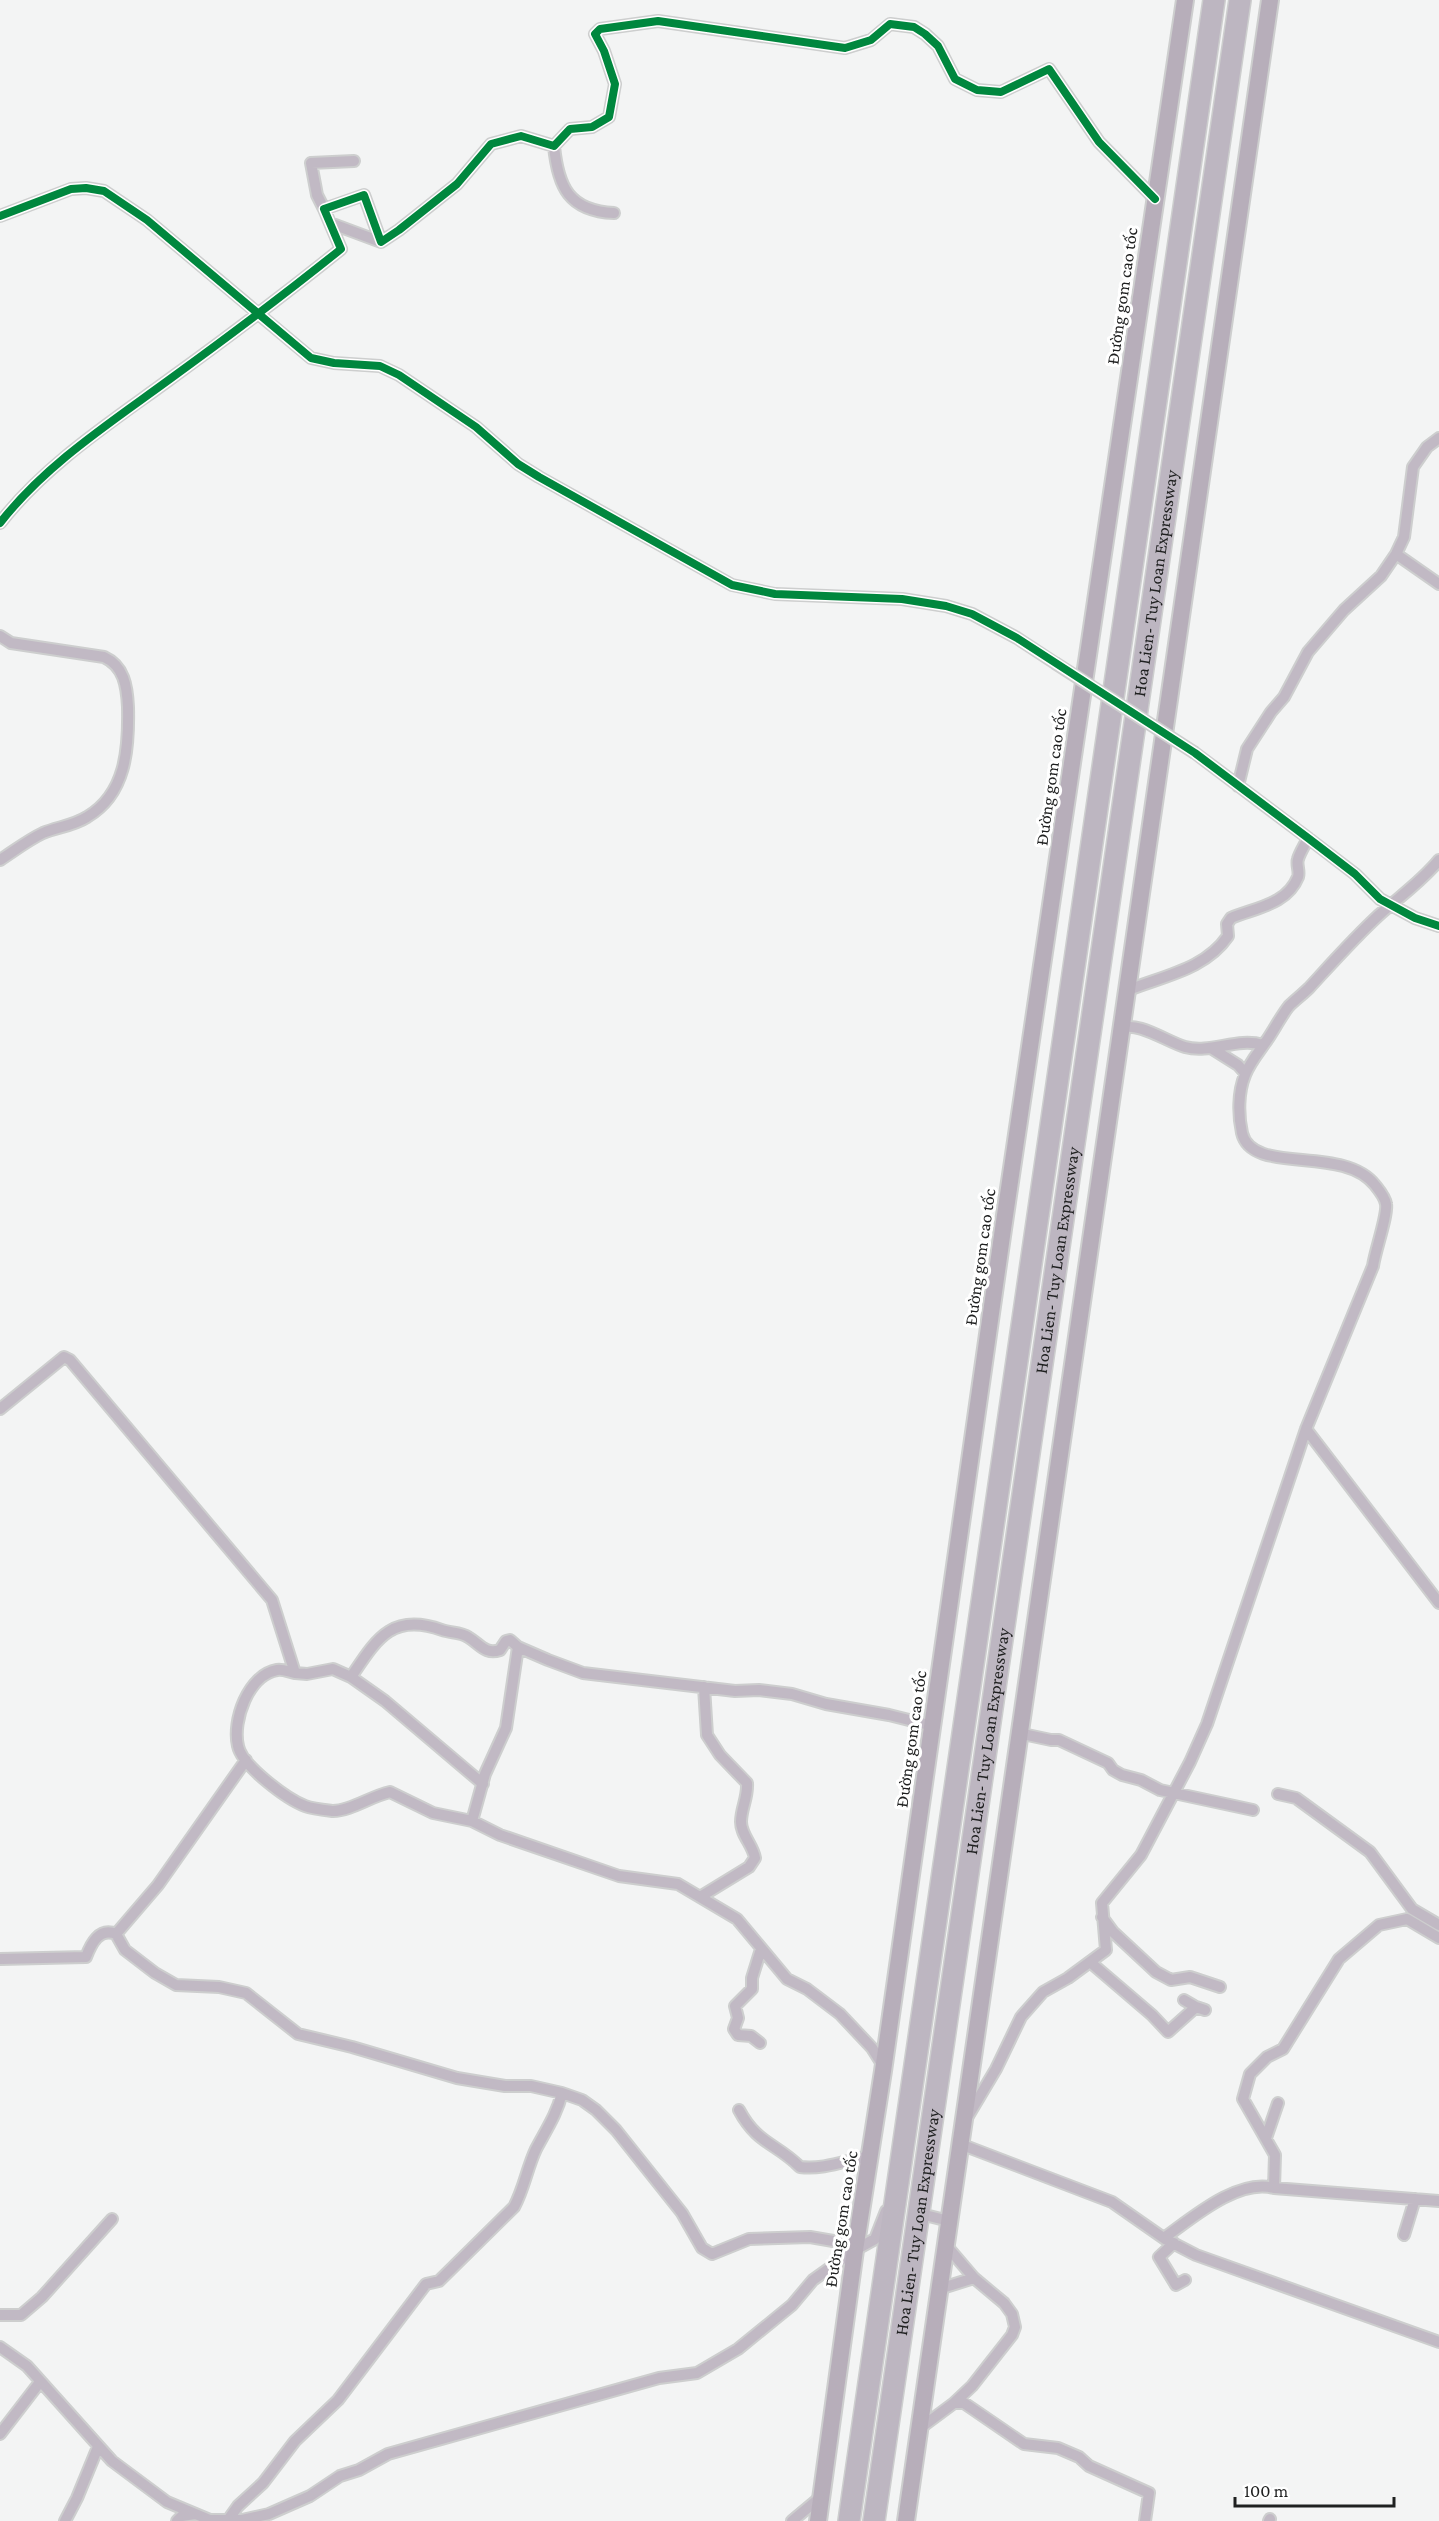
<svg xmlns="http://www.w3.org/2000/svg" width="1439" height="2521" viewBox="0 0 1439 2521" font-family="'Crimson Pro',serif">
<rect width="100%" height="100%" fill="#f3f4f4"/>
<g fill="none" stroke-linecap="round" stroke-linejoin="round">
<g stroke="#cdcece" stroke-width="14">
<path id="street" d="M554 146C558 187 569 211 614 213
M324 209 317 195 311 163 354 161
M0 216 71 189 86 188 104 191 147 220 311 358 334 363 380 366 399 375 476 427 518 464 539 477 732 585 775 594 902 599 946 606 972 614 1017 638 1055 663
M330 223 381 242
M0 523C46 464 110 423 170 379 228 337 285 294 341 249L324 209 364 195 381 242 399 230 457 184 491 144 521 136 554 146 570 129 592 127 609 117 615 84 604 51 595 34 600 29 658 21 845 48 871 40 890 24 914 27 925 34 938 46 955 79 977 90 1001 92 1049 69 1099 142 1155 199
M1396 554 1439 584
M0 636 11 643 104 657C124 666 127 686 128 707 129 749 126 794 87 817 73 826 57 827 43 833 28 840 14 851 0 860
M1195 753 1308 838 1355 874 1380 899 1415 918 1439 926
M1238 786 1247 749 1271 712 1284 697 1308 652 1344 610 1381 576 1396 554 1404 537 1413 467 1427 447 1439 438
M1126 991C1162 976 1205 970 1228 936L1227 924 1231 918C1254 908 1287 905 1298 877 1300 871 1296 865 1298 859 1300 852 1305 845 1308 838
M1120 1029C1137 1020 1167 1042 1185 1047 1211 1054 1237 1037 1263 1045
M1211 1048 1238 1065 1245 1073
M0 1409 64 1357 70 1360 272 1600 295 1673 307 1674 333 1669 351 1677 385 1701 483 1784
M1306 1429 1439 1603
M295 1673C289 1672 283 1669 277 1670 248 1675 232 1721 238 1746 242 1766 287 1799 305 1806 313 1809 324 1810 333 1811 351 1811 371 1796 390 1792L433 1813 472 1821 500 1835 619 1876 678 1884 737 1919 787 1979 807 1989 840 2014 872 2048 884 2067
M351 1677C376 1640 391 1612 442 1630 450 1633 461 1632 468 1637 480 1644 485 1655 500 1650L506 1641 510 1640 518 1647 548 1660 583 1673 735 1691 759 1690 792 1694 826 1704 889 1715 933 1726
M1018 1733 1051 1740H1059L1108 1763 1113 1770 1122 1775 1141 1780 1160 1790 1253 1810
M1278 1794 1296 1798 1370 1852 1412 1909 1439 1925
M472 1821 485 1774 506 1728 518 1647
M700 1897 749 1867 755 1858C753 1845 741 1835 741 1822 741 1808 748 1798 747 1783L720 1755 707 1735 704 1687
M1102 1917 1113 1932 1156 1972 1171 1980 1190 1977 1220 1987
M116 1934 158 1885 246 1760
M0 1959 86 1957C91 1944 99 1927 116 1934L125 1950 155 1973 176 1985 219 1987 246 1993 298 2034 352 2047 457 2078 505 2086H531L562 2093 582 2100 596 2110 616 2130 682 2213 702 2248 712 2254 749 2239 810 2237 839 2242 855 2250
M1090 1962 1152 2015 1168 2032 1196 2007 1205 2010
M1184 2000 1196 2007
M760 2043 751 2036 738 2035 734 2029 738 2018 735 2006 752 1989V1978L761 1949
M739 2110C757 2144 776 2143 800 2167 824 2170 847 2160 871 2156
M968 2116 996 2069 1021 2017 1043 1992 1068 1978 1106 1950 1102 1903 1141 1855 1190 1762 1207 1724 1306 1429 1373 1266C1375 1251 1388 1215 1386 1204 1385 1197 1379 1190 1375 1185 1343 1144 1252 1176 1242 1133 1238 1115 1238 1092 1245 1075 1250 1062 1259 1052 1267 1040 1274 1030 1281 1016 1289 1006 1295 1000 1303 994 1309 988 1332 963 1354 938 1379 915 1399 897 1421 882 1439 860
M1266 2138 1278 2103
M960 2144 1112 2202 1165 2239 1196 2255 1439 2342
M1274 2188 1275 2155 1243 2099 1250 2074 1267 2057 1283 2049 1339 1959 1379 1925 1407 1919 1439 1938
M929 2216 949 2221
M1404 2235 1415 2199
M1164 2238C1192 2218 1238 2178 1274 2188L1439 2201
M1174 2243 1159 2257 1176 2285 1185 2280
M945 2244 974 2278 1004 2303 1012 2314 1015 2327 1012 2335 972 2386 954 2403
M939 2289 974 2278
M0 2315H21L42 2297 112 2219
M0 2347 27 2366 112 2461 167 2502 210 2520H242L269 2514 310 2496 340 2476 359 2470 388 2454 659 2378 697 2373 738 2349 792 2305 813 2280 855 2250 875 2239 886 2211
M919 2429 954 2403H964L1024 2444 1058 2448 1079 2457 1089 2466 1149 2493 1145 2521
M0 2434 40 2382
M228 2520 238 2506 263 2483 295 2441 338 2400 426 2284 439 2281 514 2207C524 2189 527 2168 536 2149 546 2130 557 2114 562 2093
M65 2521 77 2498 98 2447
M177 2521 182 2516 195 2514
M792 2521 822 2496
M1269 2521 1270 2519"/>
</g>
<g stroke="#cdcece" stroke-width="20">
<path id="secondary" d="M818 2521 855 2250 883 2071 1003 1229 1185 0
M906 2521 1270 0"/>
</g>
<g stroke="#cdcece" stroke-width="24">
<g id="highway">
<path d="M849 2521 1214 0"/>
<path id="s1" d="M874 2521 1240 0"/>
</g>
</g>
<use href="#street" stroke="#c1b9c4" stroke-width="10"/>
<use href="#secondary" stroke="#b7aeba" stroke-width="16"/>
<use href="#highway" stroke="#bdb6c1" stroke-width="21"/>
<g stroke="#cdcece" stroke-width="14" stroke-linecap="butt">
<path id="street-bridge" d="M1055 663 1195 753"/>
</g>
<use href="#street-bridge" stroke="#c1b9c4" stroke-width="10"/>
<g stroke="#fff" stroke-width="11">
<path id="cycleway" d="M0 216 71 189 86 188 104 191 147 220 311 358 334 363 380 366 399 375 476 427 518 464 539 477 732 585 775 594 902 599 946 606 972 614 1017 638 1195 753 1308 838 1355 874 1380 899 1415 918 1439 926
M0 523C46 464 110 423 170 379 228 337 285 294 341 249L324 209 364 195 381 242 399 230 457 184 491 144 521 136 554 146 570 129 592 127 609 117 615 84 604 51 595 34 600 29 658 21 845 48 871 40 890 24 914 27 925 34 938 46 955 79 977 90 1001 92 1049 69 1099 142 1155 199"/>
</g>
<use href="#cycleway" stroke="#00873e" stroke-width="8"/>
</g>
<g text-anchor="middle" stroke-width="6" stroke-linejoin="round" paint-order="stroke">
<g font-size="18" fill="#1f2020" stroke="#fff">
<text transform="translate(1122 296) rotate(-82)" y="6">Đường gom cao tốc</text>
<text dy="6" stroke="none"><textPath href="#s1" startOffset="1958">Hoa Lien- Tuy Loan Expressway</textPath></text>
<text transform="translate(1051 777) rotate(-82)" y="6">Đường gom cao tốc</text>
<text transform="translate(980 1257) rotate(-82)" y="6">Đường gom cao tốc</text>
<text dy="6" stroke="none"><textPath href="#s1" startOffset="1274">Hoa Lien- Tuy Loan Expressway</textPath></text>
<text transform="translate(911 1739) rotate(-82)" y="6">Đường gom cao tốc</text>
<text dy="6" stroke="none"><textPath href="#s1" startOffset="788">Hoa Lien- Tuy Loan Expressway</textPath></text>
<text transform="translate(841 2219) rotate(-81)" y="6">Đường gom cao tốc</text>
<text dy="6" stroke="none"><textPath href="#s1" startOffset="302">Hoa Lien- Tuy Loan Expressway</textPath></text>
</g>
</g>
<path d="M1235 2497v9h159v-9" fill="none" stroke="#1f2020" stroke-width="3"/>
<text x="1244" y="2497" font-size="18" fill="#1f2020" stroke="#ffffff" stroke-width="4.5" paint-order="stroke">100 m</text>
</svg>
